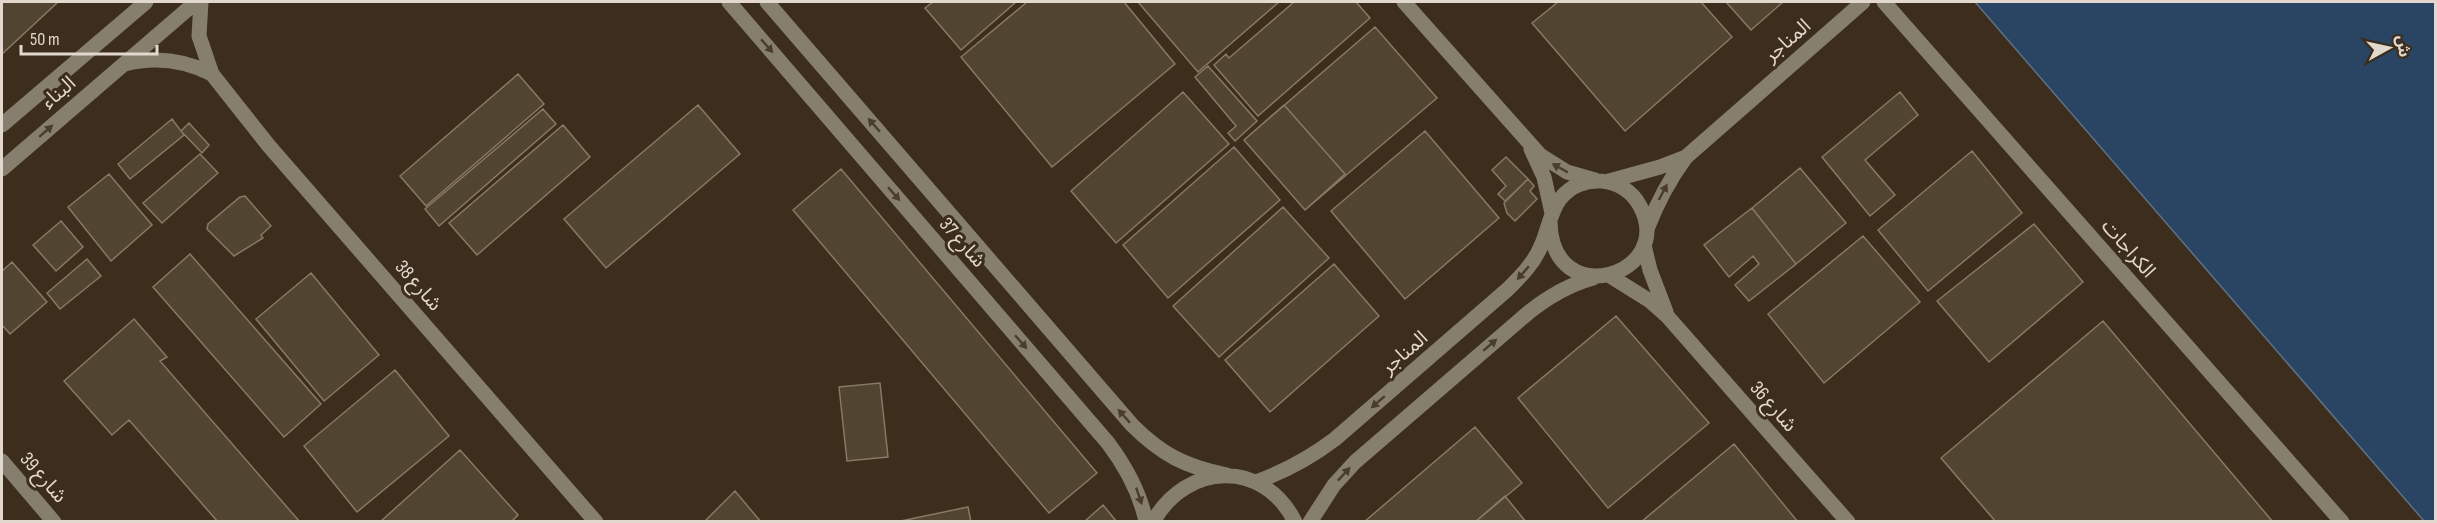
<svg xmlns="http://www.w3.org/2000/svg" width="2437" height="523" viewBox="0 0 2437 523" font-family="'Sofia Sans Condensed','Noto Sans Arabic',sans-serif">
<rect width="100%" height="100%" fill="#3c2d1c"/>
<path fill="#294563" stroke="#607183" stroke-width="1.5" d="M1975 2H2435V521H2424Z"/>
<path fill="#514431" stroke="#877965" stroke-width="1.5" d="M2 2H58L2 54Z
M933 2H1016L961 50 925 8Z
M1027 2H1124L1175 64 1052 167 961 57Z
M1138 2H1279L1198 72Z
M1294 2H1356L1370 18 1258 116 1214 65 1226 54 1229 58Z
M1558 2H1701L1732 37 1625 131 1532 23Z
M1726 2H1783L1751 30Z
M1375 27 1437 98 1305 210 1244 140Z
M1208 66 1257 121 1235 141 1228 133 1236 126 1195 77Z
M518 74 544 104 426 206 400 176Z
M1183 92 1229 144 1116 243 1071 191Z
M1900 92 1918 115 1865 160 1895 195 1870 216 1822 157Z
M698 105 740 154 606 268 564 219Z
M1284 105 1345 174 1305 210 1244 140Z
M543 109 556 124 439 226 425 209Z
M172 119 184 135 130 179 118 164Z
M189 123 209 145 202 153 181 131Z
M563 125 590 157 477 255 449 223Z
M1425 131 1499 218 1405 299 1331 211Z
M1234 147 1280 200 1168 298 1123 245Z
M1972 151 2022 213 1928 291 1878 230Z
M200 154 218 173 162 223 143 203Z
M1506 157 1528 179 1505 201 1498 194 1506 186 1492 170Z
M1800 168 1846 223 1796 264 1752 208Z
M841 169 1097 473 1049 513 793 210Z
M109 174 152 225 111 261 68 207Z
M1528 179 1534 186 1530 191 1537 199 1515 221 1507 213 1504 203Z
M245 196 271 226 261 235 263 238 234 256 207 229 208 224 240 197Z
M1283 207 1329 258 1219 357 1173 306Z
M1752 208 1796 264 1749 301 1735 285 1759 264 1753 256 1729 277 1704 245Z
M61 221 83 247 56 271 33 245Z
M2034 224 2083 282 1989 362 1937 301Z
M1863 236 1920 302 1824 383 1768 314Z
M190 254 321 404 284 437 153 287Z
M87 259 101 276 60 309 47 293Z
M12 262 47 302 10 334 2 325V271Z
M1334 264 1379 316 1270 412 1225 360Z
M311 273 379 355 324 401 256 319Z
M1616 316 1709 423 1608 508 1518 398Z
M134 319 167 357 160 361 300 522H218L129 420 112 435 64 381Z
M2103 321 2273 522H1996L1941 458Z
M395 370 449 436 357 512 304 446Z
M880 383 888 457 847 461 839 387Z
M1475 427 1522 483 1475 522H1364Z
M1734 444 1798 522H1641Z
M460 450 518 515 511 522H380Z
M735 491 761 522H706L705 521Z
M1505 496 1526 522H1475Z
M1103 505 1117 522H1084Z
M968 507 971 522H896Z"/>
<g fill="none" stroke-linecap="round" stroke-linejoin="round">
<path stroke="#867f6d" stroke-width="15" d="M201 2 199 36 212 74 269 146 596 522
M729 2 1108 443C1126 467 1140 492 1146 522
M767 2 1132 425C1162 455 1186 467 1227 475
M1404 2 1540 155 1567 172 1595 180
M1884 2 2342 522
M125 64C156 56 184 60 212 74
M2 125 146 2
M1531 149 1544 177 1552 213
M2 169 196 2
M1609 181 1660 167 1686 157
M1647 229C1657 203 1669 180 1686 157L1863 2
M1644 245 1650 270 1666 312
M1610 276 1650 301 1668 317 1848 522
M2 461 54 522
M1256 482C1286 471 1310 458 1335 439L1508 289C1521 276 1534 263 1541 246 1548 231 1550 212 1560 199 1581 172 1624 176 1640 206 1677 275 1551 314 1550 221
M1153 522C1186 462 1264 459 1295 522
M1310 522 1334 485 1355 462 1528 313C1549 296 1568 285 1593 278"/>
</g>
<defs><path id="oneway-solid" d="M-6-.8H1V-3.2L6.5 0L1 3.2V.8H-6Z" transform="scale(1.5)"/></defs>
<g fill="#4b3d2c">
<use href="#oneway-solid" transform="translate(767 46) rotate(49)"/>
<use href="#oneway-solid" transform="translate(874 125) rotate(-131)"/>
<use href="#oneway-solid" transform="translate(46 131) rotate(-41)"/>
<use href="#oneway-solid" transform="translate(1560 168) rotate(-151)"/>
<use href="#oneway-solid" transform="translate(1663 192) rotate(-62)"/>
<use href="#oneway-solid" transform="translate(894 194) rotate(49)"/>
<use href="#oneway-solid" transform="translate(1523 273) rotate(131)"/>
<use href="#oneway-solid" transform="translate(1021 342) rotate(49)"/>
<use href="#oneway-solid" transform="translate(1490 345) rotate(-41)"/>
<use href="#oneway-solid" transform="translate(1378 402) rotate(139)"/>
<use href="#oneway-solid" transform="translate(1124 416) rotate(-131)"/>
<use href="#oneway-solid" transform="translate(1344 474) rotate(-47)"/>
<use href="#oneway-solid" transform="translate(1139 496) rotate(71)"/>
</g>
<g text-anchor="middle" stroke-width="6" stroke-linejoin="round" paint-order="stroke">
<g font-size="20" fill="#e2d8ce" stroke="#3c2d1c">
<text transform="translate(1787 40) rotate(-41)" y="7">المناجر</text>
<text transform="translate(58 92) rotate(-41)" y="7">البناء</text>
<text transform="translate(963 242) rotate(49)" y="7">شارع 37</text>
<text transform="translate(2129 248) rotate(49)" y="7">الكراجات</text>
<text transform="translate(419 285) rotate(49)" y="7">شارع 38</text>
<text transform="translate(1404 352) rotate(-41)" y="7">المناجر</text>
<text transform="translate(1774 406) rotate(49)" y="7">شارع 36</text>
<text transform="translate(44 477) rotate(49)" y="7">شارع 39</text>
</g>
</g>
<rect width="2437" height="523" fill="none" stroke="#e2d8ce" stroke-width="6"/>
<g transform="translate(2389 48) rotate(82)" stroke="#3c2d1c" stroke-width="4.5" paint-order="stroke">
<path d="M0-4.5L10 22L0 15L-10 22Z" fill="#e2d8ce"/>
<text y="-9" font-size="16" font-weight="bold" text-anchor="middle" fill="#e2d8ce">ش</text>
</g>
<path d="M21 45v9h136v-9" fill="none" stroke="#e2d8ce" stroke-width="3"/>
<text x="30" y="45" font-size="18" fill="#e2d8ce" stroke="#3c2d1c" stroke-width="4.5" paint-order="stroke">50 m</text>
</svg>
